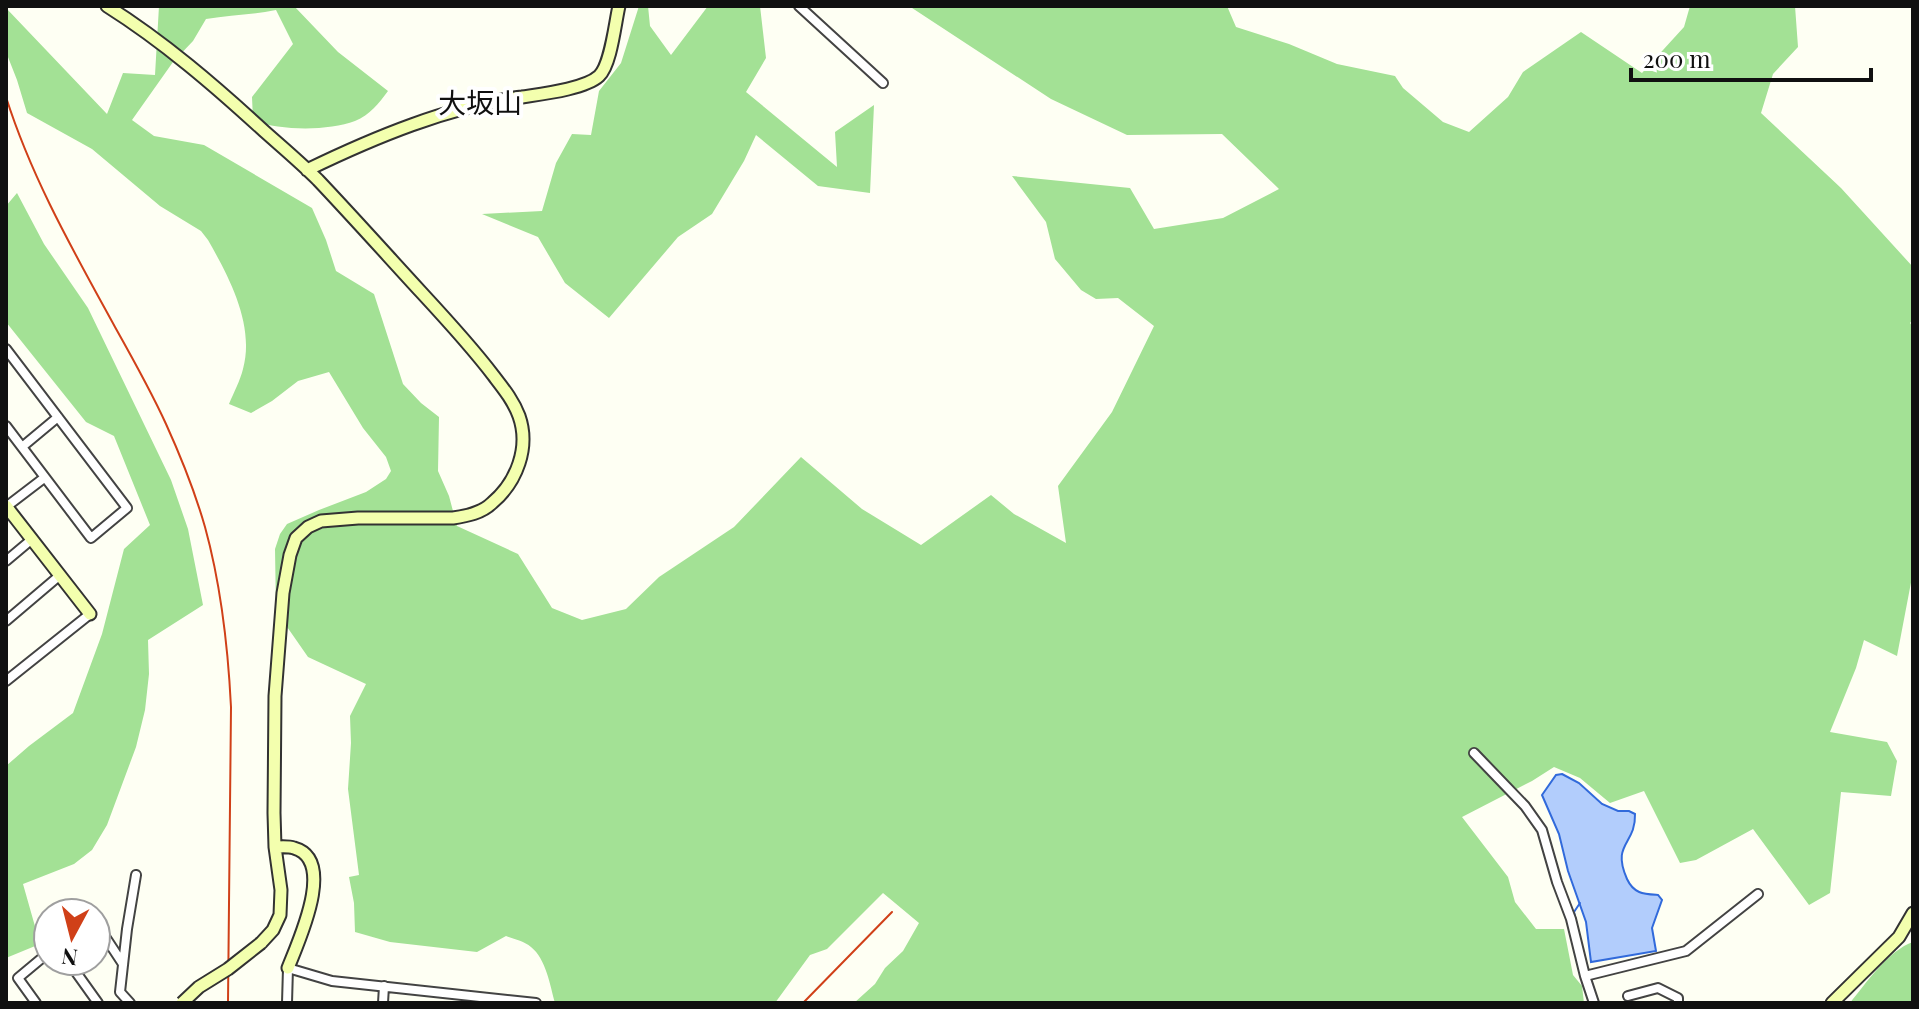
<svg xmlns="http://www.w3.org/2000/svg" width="1919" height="1009" viewBox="0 0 1919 1009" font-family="'Playfair Display','Noto Sans JP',serif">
<rect width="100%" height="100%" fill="#fefff3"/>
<path fill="#a3e195" d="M159 6H294L338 52 388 91C379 103 370 115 355 121 328 131 280 131 253 120L252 97 293 44 276 10C253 15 230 15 206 19L193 41 173 62 132 120 154 136 204 145 312 208 326 240 336 271 374 294 403 384 421 403 439 417 438 471 449 496 457 526 518 554 552 608 582 620 626 609 659 577 734 527 801 457 862 509 921 545 991 495 1014 514 1066 543 1058 486 1112 412 1154 326 1118 298 1096 299 1081 290 1055 259 1046 222 1012 176 1130 188 1154 229 1223 218 1279 189 1222 134 1127 135 1051 99 909 6H1227L1236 27 1289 44 1337 64 1395 76 1403 88 1443 122 1469 132 1508 97 1523 72 1581 32 1642 73 1684 27 1690 6H1795L1798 47 1773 74 1761 113 1841 188 1913 267V319L1910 323 1913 327V572L1897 656 1864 640 1856 668 1830 732 1887 742 1897 761 1891 796 1841 792 1830 893 1809 905 1753 829 1696 860 1680 863 1644 791 1610 803 1580 778 1554 767 1532 781 1462 817 1508 877 1515 902 1536 929H1564L1573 975 1582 986 1584 1003H1380L1379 1002 1377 1003H854L875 984 885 968 903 951 919 923 883 893 827 949 810 955 775 1003H555C550 985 546 959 531 947 524 941 514 939 506 936L477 952 390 942 355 932 354 903 349 877 359 875 348 789 351 743 350 716 366 684 308 657 276 611 275 549 280 534 287 524 319 510 366 492 386 479 391 471 386 457 363 428 329 372 298 381 272 401 251 413 229 404C234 392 240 381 243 369 255 325 229 277 208 240L201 231 160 206 92 149 27 113 17 80 6 52V8L107 114 123 73 155 75Z
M639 6H648L650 26 671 55 708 6H760L766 58 746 92 837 167 835 132 874 105 870 193 818 186 756 135 744 161 712 214 678 237 609 318 565 283 538 237 482 214 542 211 556 163 572 134 591 135 599 91 621 63Z
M17 193 44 244 88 308 171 480 188 529 203 605 148 640 149 674 145 710 136 747 107 825 92 850 74 864 23 884 40 944 6 958V766L29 746 73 713 102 634 124 549 150 525 114 436 86 422 6 322V206Z
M1913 942V1003H1850C1866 983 1889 950 1913 942Z"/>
<path fill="#b2cdfc" stroke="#316adb" stroke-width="2" d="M1562 774 1579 783 1602 804 1618 811H1629L1635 814C1636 845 1611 843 1627 879 1634 894 1644 894 1658 895L1662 900 1652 928 1656 951 1591 962 1586 922 1568 871 1559 834 1542 795 1556 775Z"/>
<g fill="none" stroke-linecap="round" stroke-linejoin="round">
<path stroke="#316adb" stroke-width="2" d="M1579 934 1574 912 1580 903"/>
<g stroke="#434343" stroke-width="12">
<path id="street" d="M799 6 883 83
M6 349 127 508 91 538 6 426
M22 447 58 417
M6 507 44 478
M6 561 31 540
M6 621 59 576
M6 681 90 614
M1474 753 1525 806 1542 830 1557 882 1571 919 1585 976 1594 1003
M96 923 123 964
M68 961 98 1003
M1585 976 1686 951 1758 894
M1628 996 1658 988 1678 998V1003
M36 1003 18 978 48 953
M130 1003 120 992 127 929 136 875
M287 1003 288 968 332 981 536 1003
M383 1003 384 986"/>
</g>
<g stroke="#323232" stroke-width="15">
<path id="secondary" d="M107 6C164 42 215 86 264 131 282 147 301 163 318 180 353 217 387 255 421 292 446 319 471 346 493 375 503 388 513 400 519 416 530 447 517 482 492 503 482 513 467 516 453 518H358L321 521 308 527 296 538 290 555 283 593 275 696 274 813 275 847 281 890 280 915 273 930 261 943
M307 170C373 138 449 106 522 97 541 94 585 89 599 76 611 65 615 23 619 6
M6 506 90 614
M275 847C280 847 288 846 294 848 337 860 298 942 288 968
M1832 1003 1899 937 1913 913"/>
</g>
<use href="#street" stroke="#fff" stroke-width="8"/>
<use href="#secondary" stroke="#f3ffae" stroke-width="11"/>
<path stroke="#d04018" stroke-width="2" d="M6 97C32 179 74 252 115 327 133 359 151 391 166 424 181 457 195 492 205 527 221 585 228 647 231 707L228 1003
M803 1003 892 912"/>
<g stroke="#323232" stroke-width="15" stroke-linecap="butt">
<path id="secondary-bridge" d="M182 1003 199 987 228 969 261 943"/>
</g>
<use href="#secondary-bridge" stroke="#f3ffae" stroke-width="11"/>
</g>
<g text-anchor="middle" stroke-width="8" stroke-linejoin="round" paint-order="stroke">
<g font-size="28" fill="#101010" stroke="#fff">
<text x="480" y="113">大坂山</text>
</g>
</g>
<rect width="1919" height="1009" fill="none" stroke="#101010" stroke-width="16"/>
<g transform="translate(72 937) rotate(187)"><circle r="38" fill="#ffffff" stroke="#9f9f9f" stroke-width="2"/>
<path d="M0-6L14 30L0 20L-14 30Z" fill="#d04018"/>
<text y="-12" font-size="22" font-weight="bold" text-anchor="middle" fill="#101010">N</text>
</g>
<path d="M1631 68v12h240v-12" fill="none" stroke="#101010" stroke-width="4"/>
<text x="1643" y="68" font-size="24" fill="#101010" stroke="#ffffff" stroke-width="6" paint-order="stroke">200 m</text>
</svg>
